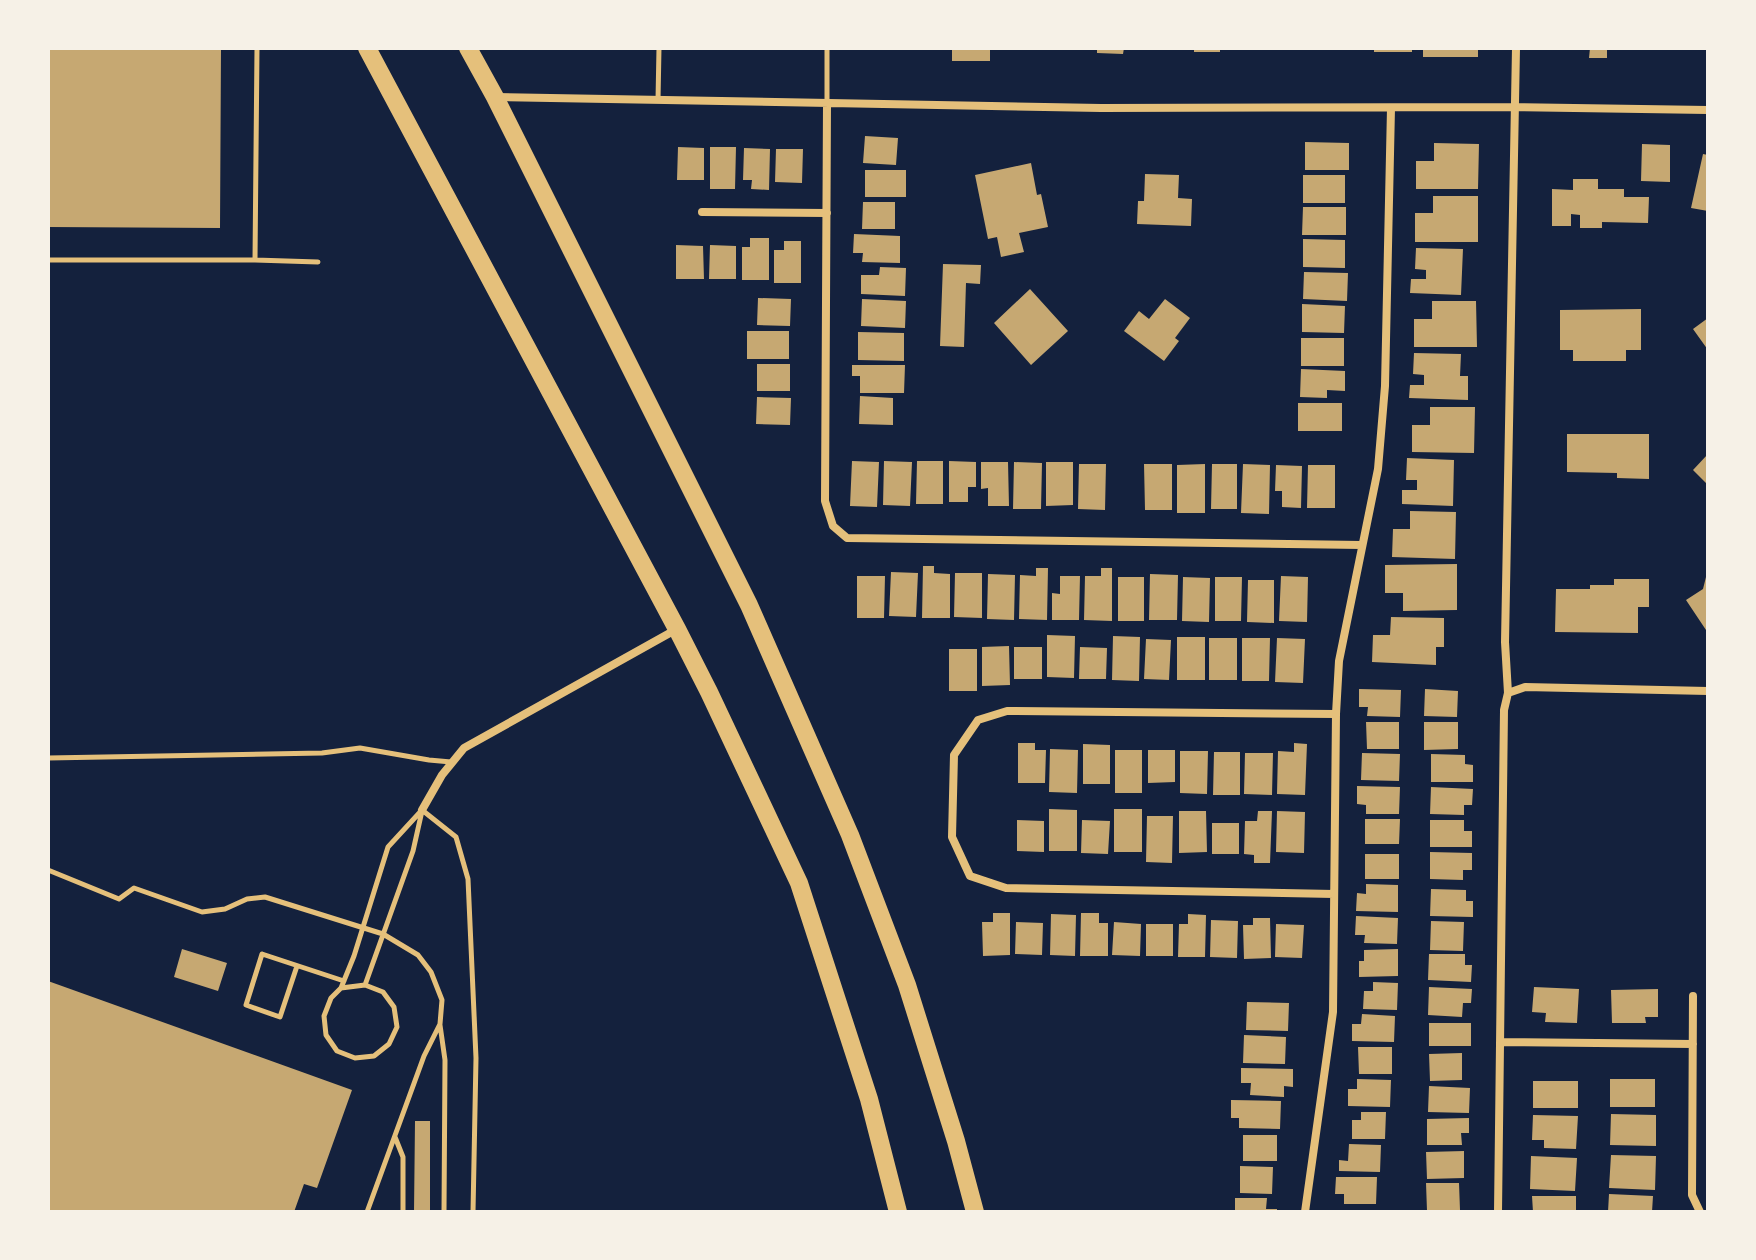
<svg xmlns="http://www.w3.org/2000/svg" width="1756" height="1260" viewBox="0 0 1756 1260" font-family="'Public Sans',sans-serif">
<rect width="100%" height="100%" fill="#14213d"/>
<path fill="#c6a872" d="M48 48H221L220 228 48 227Z
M952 48H990V61H952Z
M1097 48H1124L1123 54 1097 53Z
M1194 48H1220V52H1194Z
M1374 48H1412V52H1374Z
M1423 48H1478V57H1423Z
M1590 48H1607V58H1589Z
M865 136 898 138 896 165 863 163Z
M1305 142 1349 143V170H1305Z
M1434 143 1479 144 1478 189H1416V161H1434Z
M1642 144 1670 145V182L1641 181Z
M678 147 704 148V180H677Z
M710 147H736L735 189H710Z
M744 148 770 149 769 190 751 189 752 180H743Z
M776 149H803L802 183 775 182Z
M1703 154 1708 155V211L1691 208Z
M1031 163 1037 195 1041 194 1048 227 1019 233 1024 252 1001 257 997 237 988 239 975 175Z
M865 170H906V197H865Z
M1145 174 1179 175 1178 198 1192 199 1191 226 1137 224 1138 201H1144Z
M1303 175H1345V203H1303Z
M1573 179H1598V189H1624V197H1649L1648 223 1602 222V228H1580V215L1571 214V226H1552V189L1573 190Z
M1433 196H1478V242H1415V213H1433Z
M863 202H895V229H862Z
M1303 207H1346V235H1302Z
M854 234 900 236V263L862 262 863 253H853Z
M750 238H769V280H742V247H750Z
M1303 239 1345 240V268L1303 267Z
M784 241H801V283H774V250H784Z
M676 245 703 246 704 279H676Z
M710 245 736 246V279H709Z
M1416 248 1463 249 1461 295 1410 293 1411 279H1426V270L1415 269Z
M943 264 981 265 980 284 966 283 964 347 940 346Z
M880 267 906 268 905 296 861 294V275H879Z
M1304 272 1348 273 1347 301 1303 299Z
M1030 289 1068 331 1031 365 994 323Z
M758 298 791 299 790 326 757 325Z
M862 299 906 301 905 328 861 326Z
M1165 299 1190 318 1175 338 1179 341 1164 361 1124 331 1139 311 1149 319Z
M1432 301H1476L1477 347H1414V319H1432Z
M1302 304 1345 306 1344 333 1302 332Z
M1641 309V350H1626V361H1573V350H1560V310Z
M1708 318V350L1693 329Z
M747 331H789V359H747Z
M858 332 904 333V361L858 360Z
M1301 338H1344V366H1301Z
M1414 353 1461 354 1460 376H1468V400L1409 398 1410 385H1424V375L1413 374Z
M757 364H790V391H757Z
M852 365H905L904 393H860V376H852Z
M1301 369 1345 371V391L1327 390V398L1300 397Z
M860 396 893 398V425L859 424Z
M757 397 791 398 790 425 756 424Z
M1298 403H1342V431H1298Z
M1430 407H1475L1474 453 1412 452V425H1430Z
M1567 434H1649V479L1617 478V473L1567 472Z
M1708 454V485L1693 470Z
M1407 458 1454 460 1453 506 1402 504V490H1417V480H1406Z
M852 461 879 462 877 507 850 506Z
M884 461 912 462 910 506 883 505Z
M917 461H943V504H916Z
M949 461 976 462V487H968V502H949Z
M981 462H1008L1009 506H988V488L981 489Z
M1014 462 1042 463 1041 509H1013Z
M1046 462H1073V505L1046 506Z
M1079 464H1106L1105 510 1078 509Z
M1144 464H1172V510H1145Z
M1205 464V513H1177V465Z
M1212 464H1237V509H1211Z
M1243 464 1270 465 1269 514 1241 513Z
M1276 465 1302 466 1301 508 1282 507V491H1275Z
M1308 465H1335V508H1307Z
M1410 511 1456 512 1455 559 1392 557 1393 529H1410Z
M1457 564V610L1403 611V593H1385V565Z
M923 566H934V573L950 574V618H922Z
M1036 568H1048L1047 620 1019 619 1020 575 1036 576Z
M1101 568H1112V621L1084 620 1085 576H1101Z
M891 572 918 573 916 617 889 616Z
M955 573H982V618L954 617Z
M1707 573H1708V633L1686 600 1703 589Z
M988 574 1015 575 1014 620 987 619Z
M1150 574 1178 575 1177 620H1149Z
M857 576H885L884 618H857Z
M1060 576H1080L1079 620H1052V593L1060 594Z
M1281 576 1308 577 1307 622 1279 621Z
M1118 577H1144V621H1118Z
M1183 577 1210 578 1209 622 1182 621Z
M1215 577H1242L1241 621H1215Z
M1614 579H1649V607H1638V633L1555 632 1556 589H1590V585H1614Z
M1248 580H1274V623L1247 622Z
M1391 617 1444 618V647H1436V665L1372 662 1373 635H1390Z
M1047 635 1075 636 1074 678 1047 677Z
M1113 636 1140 637 1139 681 1112 680Z
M1177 637H1205V680H1177Z
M1209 638H1237V680H1209Z
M1242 638H1270L1269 681H1242Z
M1277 638 1305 639 1303 683 1275 682Z
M1146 639 1171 640 1169 680 1144 679Z
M1009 646 1010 685 982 686V647Z
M1014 647H1042V679H1014Z
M1080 647 1107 648 1106 679H1079Z
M949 649H977V691H949Z
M1359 689 1401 690 1400 717 1367 716 1368 707H1359Z
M1425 689 1458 691 1457 717 1424 716Z
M1366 722H1399V749H1367Z
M1424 722H1458V749L1424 750Z
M1018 743H1035V750H1046L1045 783H1018Z
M1294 743 1307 744 1305 795 1277 794 1278 751 1294 752Z
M1083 744 1110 745V784H1083Z
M1050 749 1078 750 1077 793 1049 792Z
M1115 750H1142V793H1115Z
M1148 750H1175V782L1148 783Z
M1180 751H1208L1207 794 1180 793Z
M1214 752H1240V795H1213Z
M1245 753H1273L1272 795 1244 794Z
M1362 753 1400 754 1399 781 1361 780Z
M1431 754 1465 755V764L1473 765V782H1431Z
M1357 786 1400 787 1399 814H1366V805L1357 804Z
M1431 787 1473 789 1472 805H1464V815L1430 814Z
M1049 809 1077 810V851H1049Z
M1114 809H1142V852H1114Z
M1179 811H1206L1207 852 1179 853Z
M1258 811H1272L1270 863H1254V855L1244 854 1245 821H1257Z
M1277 811 1305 812 1304 853 1276 852Z
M1147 816H1173L1172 863 1146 862Z
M1365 819H1400L1399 844H1365Z
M1017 820 1044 821V852L1017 851Z
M1082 820 1110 821 1108 854 1081 853Z
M1430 820H1464V831H1472V847H1430Z
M1212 823H1239V854H1212Z
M1430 852 1472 853V870H1463V880L1430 879Z
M1365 854H1399V879H1365Z
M1366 884 1398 885V912L1356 911 1357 893 1366 894Z
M1431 889 1466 890V901H1473V917L1430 916Z
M993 913H1010V955L983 956 982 922H993Z
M1081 913H1099V923H1108V956H1080Z
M1051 914 1076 915 1075 956 1050 955Z
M1188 914 1206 915 1205 957H1178L1179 924H1188Z
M1356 916 1398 918 1397 944 1364 943 1365 935H1355Z
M1253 918H1270L1271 958 1244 959 1243 925H1253Z
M1211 920 1238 921 1237 958 1210 957Z
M1431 921 1464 922 1463 951 1430 950Z
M1016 922 1043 923 1042 955 1015 954Z
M1114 922 1141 924 1140 956 1112 955Z
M1146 924H1173V956H1146Z
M1276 924 1304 925 1302 958 1275 957Z
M182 949 227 963 218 991 174 977Z
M1398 949V976L1359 977V961H1364V950Z
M1429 954H1465V965H1472L1471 982 1428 980Z
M48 981 352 1090 317 1188 304 1184 294 1212H48Z
M1373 982 1398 983 1397 1010 1363 1009 1364 991H1373Z
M1429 987 1472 989 1471 1003H1463L1462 1017 1428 1015Z
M1534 987 1579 989 1577 1023 1545 1022 1546 1013 1532 1012Z
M1658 989V1017H1645L1646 1023H1612L1611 990Z
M1247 1002 1289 1003 1288 1031 1246 1030Z
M1362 1014 1395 1016 1394 1042 1352 1041V1024H1361Z
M1429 1023H1471V1046H1429Z
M1244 1035 1286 1037 1285 1064 1243 1063Z
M1358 1047H1392V1074H1359Z
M1462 1053V1080L1430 1081 1429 1054Z
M1241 1068 1293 1069V1087L1284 1086V1097L1250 1095 1251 1083H1241Z
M1357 1079 1391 1080 1390 1107 1348 1106V1089H1357Z
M1610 1079H1655V1107H1610Z
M1533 1081H1578V1108H1533Z
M1429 1086 1470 1088 1469 1113 1428 1112Z
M1231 1100 1281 1101 1280 1129 1239 1128V1118H1231Z
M1361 1112H1386L1385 1139H1352V1120H1361Z
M1611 1114 1656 1115V1146L1610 1145Z
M1533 1115 1578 1116 1576 1149 1544 1148V1140H1532Z
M1469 1118V1133H1461L1462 1145H1427V1119Z
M415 1121H430V1212H414Z
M1243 1135H1277V1161H1243Z
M1349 1144 1381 1145 1380 1172 1339 1171V1160L1348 1161Z
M1464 1151V1178L1427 1179 1426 1152Z
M1611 1155 1656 1156 1655 1190 1609 1188Z
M1531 1156 1577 1158 1575 1191 1530 1189Z
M1240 1166 1273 1167 1272 1194 1240 1193Z
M1336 1177H1377L1376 1204H1344V1194H1335Z
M1426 1183H1459L1460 1210 1427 1211Z
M1609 1194 1653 1196 1652 1212H1608Z
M1532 1196H1576V1212H1533Z
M1235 1198H1267L1266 1209H1277V1212H1235Z"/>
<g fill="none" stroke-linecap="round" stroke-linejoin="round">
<path stroke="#e5c07b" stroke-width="5" d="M658 100 659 48
M827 103V48
M48 260H255L257 48
M255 260 318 262
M48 758 322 753 360 748 429 760 451 762
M422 810 456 837 468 879 476 1058 473 1212
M48 870 119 899 134 888 202 912 225 909 247 899 265 897 383 934 418 955 431 972 442 1000 440 1024 424 1056 367 1212
M297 966 280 1017 246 1005 262 954 344 981
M365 985 413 851 422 811
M341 988 365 985 383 992 394 1007 397 1027 389 1044 374 1056 355 1058 337 1051 326 1035 324 1016 331 998 341 988 354 956 388 847 422 810
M440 1025 445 1060 444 1212
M395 1137 403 1157V1212"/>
<path stroke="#e5c07b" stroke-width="8" d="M496 97 1101 108 1515 107 1708 110
M827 104 825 501 833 526 847 538 1362 545
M702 212 827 213
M1508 693 1525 687 1708 691
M422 810 442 775 464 748 677 629
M1334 894 1006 888 970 876 952 837 954 755 978 720 1007 711 1336 714
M1693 996 1692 1195 1700 1212
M1500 1042 1693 1044
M1305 1212 1333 1012 1336 714 1339 661 1378 469 1385 386 1391 108
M1498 1212 1504 710 1508 693 1505 642 1516 48"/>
<path stroke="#e5c07b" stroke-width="18" d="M367 48 677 629 709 692 799 883 869 1099 898 1212
M468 48 495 97 749 605 850 835 907 985 956 1141 975 1212"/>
</g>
<rect width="1756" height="1260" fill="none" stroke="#f6f1e7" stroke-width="100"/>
</svg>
